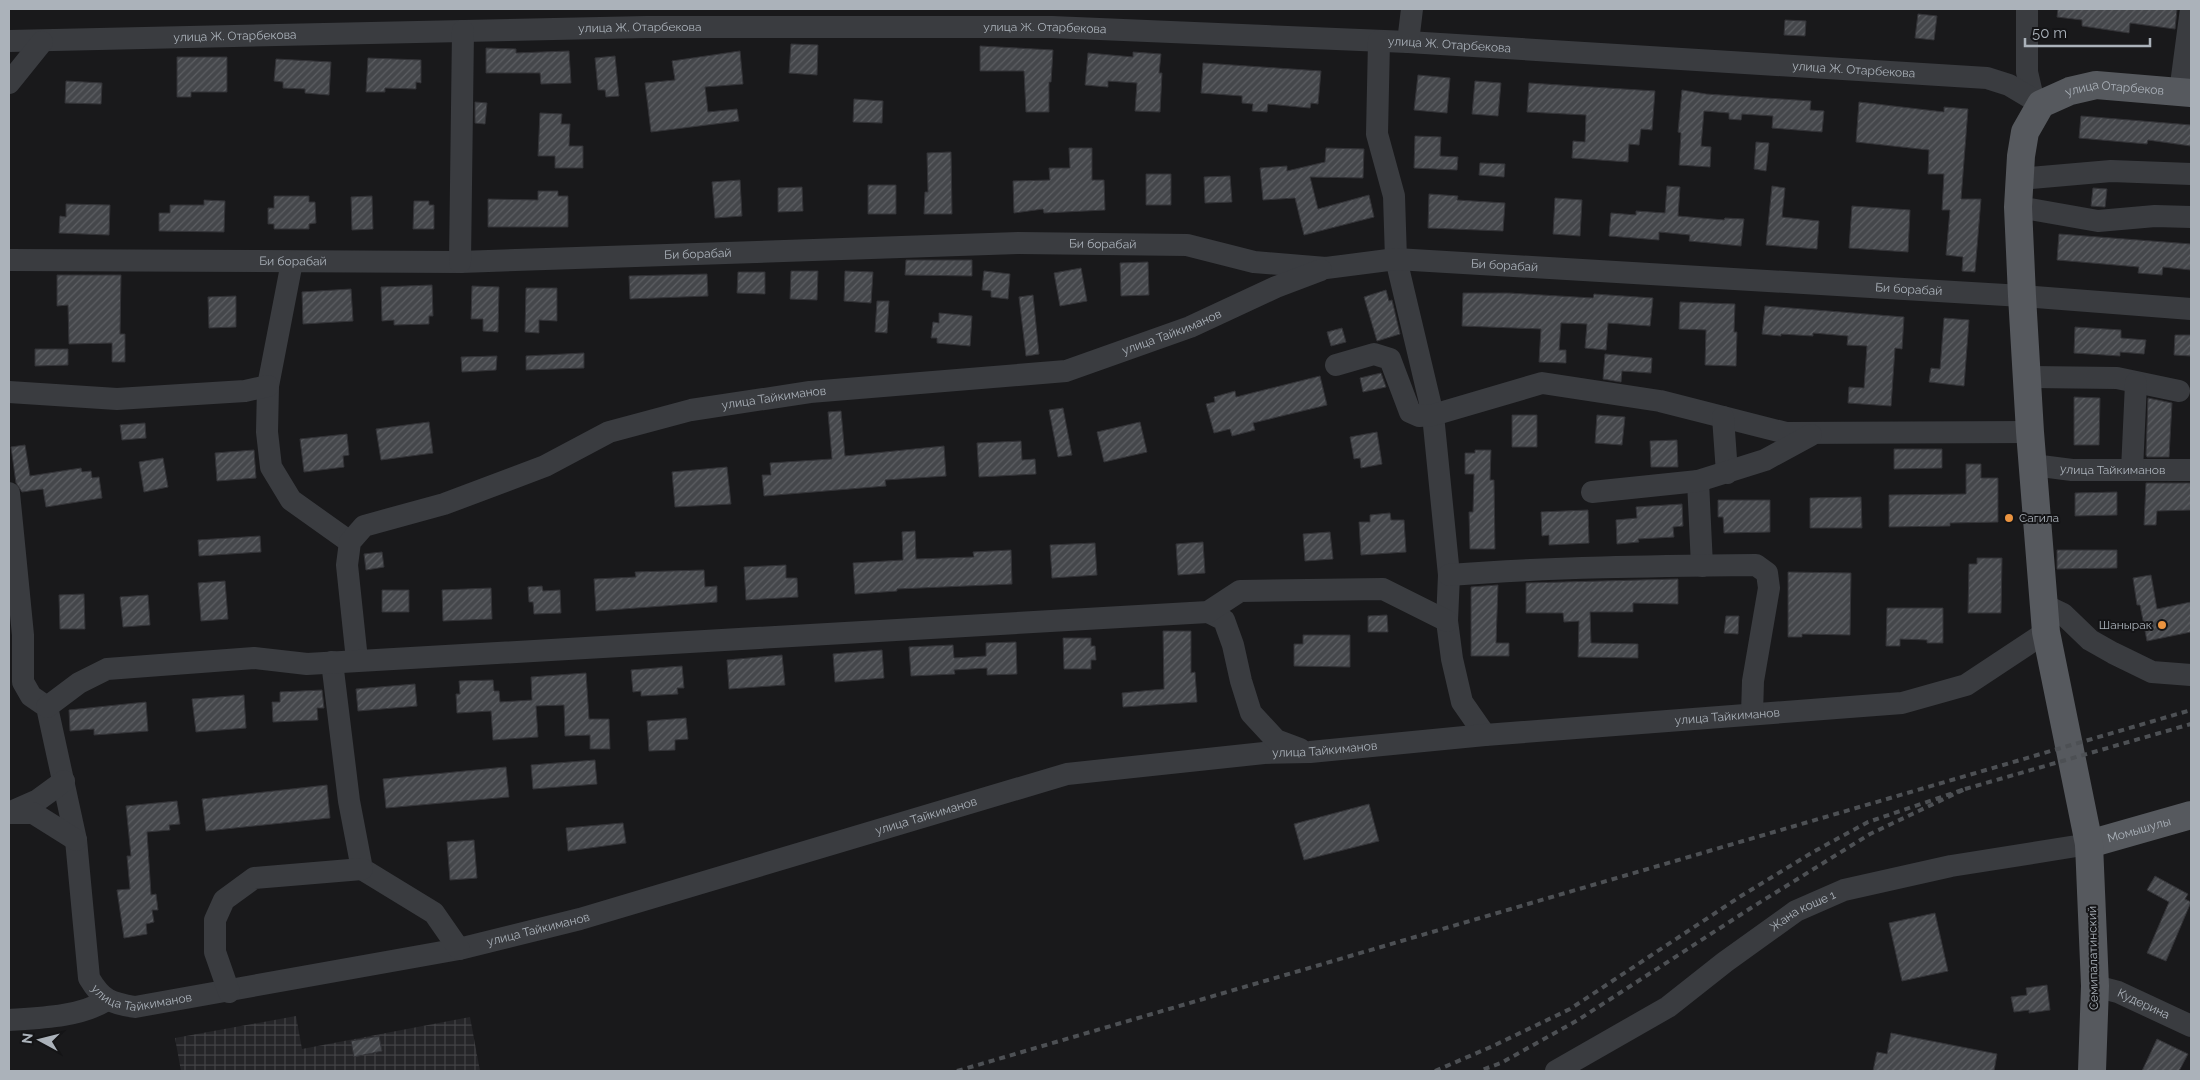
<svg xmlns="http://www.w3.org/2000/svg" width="2200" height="1080" viewBox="0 0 2200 1080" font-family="Raleway,sans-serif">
<defs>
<pattern id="industrial-grid" width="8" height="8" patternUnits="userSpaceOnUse" patternTransform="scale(1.25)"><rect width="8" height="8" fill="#252528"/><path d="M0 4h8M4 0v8" fill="none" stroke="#424245"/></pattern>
<pattern id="building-hatch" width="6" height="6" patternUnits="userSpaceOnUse" patternTransform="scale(1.25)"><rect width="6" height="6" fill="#45474b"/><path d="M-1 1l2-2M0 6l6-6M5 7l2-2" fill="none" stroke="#5d5f63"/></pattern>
</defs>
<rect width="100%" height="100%" fill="#19191b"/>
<path fill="url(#industrial-grid)" d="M296 1016 302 1049 470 1017 480 1071H181L175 1038Z"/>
<path fill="url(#building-hatch)" stroke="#333337" d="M2058 9H2177L2175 29 2130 23 2129 33 2082 26V20L2057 17Z
M1918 14 1937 16 1934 40 1915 38Z
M1785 20 1806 21 1805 36 1784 35Z
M791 44 818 45 817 75 789 73Z
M980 46 1053 50 1051 82H1049V112H1026L1024 71H980Z
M486 48 516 49V53L569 51 571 83 541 84 540 73H486Z
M740 51 743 84 705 87 708 112 737 109 739 121 651 132 645 83 675 80 672 61Z
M1133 52 1161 54 1159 73H1162L1160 112 1135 111 1137 83 1108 81V87L1085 85 1088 53 1133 57Z
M615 56 619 96 606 97 605 90H598L595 58Z
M177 57H227V92H191V97H177Z
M368 58 421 60V83L416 82V89L385 88V92H366Z
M276 59 331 62 329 95 305 93V89L283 88V82L274 81Z
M1203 63 1321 71 1318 104 1311 103 1310 108 1268 104 1267 112 1252 111 1253 104 1242 103V96L1201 93Z
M1418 75 1450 78 1447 113 1414 110Z
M66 81 102 83 101 104 65 103Z
M1475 81 1501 83 1498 116 1472 114Z
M1529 83 1655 91 1652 130 1641 129 1639 145 1629 144 1628 162 1572 158 1573 141 1585 142 1586 115 1527 112Z
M1682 90 1706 94 1811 101 1810 110 1824 111 1822 132 1772 128 1773 116 1742 114 1741 120 1729 119V113L1704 111 1701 146 1711 147 1710 167 1679 165 1681 133 1678 132Z
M854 99 883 101 882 123 853 122Z
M475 102 487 103 485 124 475 123Z
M1859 102 1944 112V107L1968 109 1961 199H1981L1975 272 1962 271 1963 257 1946 255 1950 210H1942L1944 174H1928L1929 150 1856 142Z
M540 113 562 114 561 124H570L569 146H583V168H555V156H538Z
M2081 116 2191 125V146L2148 140 2147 144 2079 138Z
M1415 136 1441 137 1440 156 1458 157 1457 170 1414 168Z
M1756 142 1769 143 1766 171 1754 169Z
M1069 148H1092V180H1104L1105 210 1044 213 1043 209 1014 213 1013 181 1050 180 1049 168H1070Z
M1326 148 1364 149 1363 178 1310 177 1318 209 1369 195 1374 217 1304 235 1295 198 1263 200 1260 168 1287 166V171L1325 162Z
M951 152 952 214H924L925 192H928L927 153Z
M1480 163 1505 164 1504 177 1479 175Z
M1146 174H1171V205H1146Z
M1230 176 1232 202 1205 203 1204 177Z
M740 180 742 216 715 218 712 182Z
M868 185H896V214H868Z
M1667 186 1680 187 1678 216 1724 220 1725 218 1744 219 1741 246 1689 241 1690 235 1659 232V240L1609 236 1611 213 1636 215V211L1665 213Z
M1772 186 1785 188 1782 217 1819 221 1817 249 1766 245Z
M802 187 803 211 778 212V188Z
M2093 188 2107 189 2105 207 2091 206Z
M538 191H558V196H568V227H488V199L538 200Z
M1429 194 1458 196 1457 200 1505 203 1503 231 1428 228Z
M274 196H309V202H315L316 223 309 224V229H274V224H268V208H274Z
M372 196 373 229 352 230 351 197Z
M1555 198 1582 200 1580 236 1553 234Z
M204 200 225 201 224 232 159 231V213H170V205H204Z
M414 201H429V205H434V229H413Z
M66 204 110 205 109 235 59 233 60 216 66 217Z
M1852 206 1910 210 1908 252 1849 248Z
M2059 234 2191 244V270L2163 267 2162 275 2138 273 2139 267 2057 260Z
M906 260H972V276L905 275Z
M1148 262 1149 295 1121 296 1120 263Z
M1081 268 1087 301 1060 306 1054 273Z
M791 271H818L817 300 790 299Z
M845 271 873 272 871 303 844 301Z
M984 271 1010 274 1008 299 991 297V291L982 290Z
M738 272H765V294L737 293Z
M707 274 708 296 630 299 629 276Z
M57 275H121L120 334H125V362H112V343L69 344 68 305 57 306Z
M432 285 433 316H429V324L394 325V320L382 321 381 287Z
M472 286 499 287 498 332 483 331V319H471Z
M526 288H557V321L539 320V333L525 332Z
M351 289 353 321 303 324 302 292Z
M1386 290 1389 301 1392 300 1400 334 1377 341 1364 297Z
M1463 293H1509L1593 298 1594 294 1653 298 1650 326 1608 323 1606 350 1585 348 1587 324 1561 323 1559 350H1566V363L1539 362 1541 329 1462 326Z
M1033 295 1039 354 1026 356 1019 297Z
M236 296V327L209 328 208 297Z
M877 301H889L887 333 875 332Z
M1680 302 1735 304 1734 332H1737L1736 366 1705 365 1706 330 1679 329Z
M1765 306 1904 317 1902 349 1895 348 1891 406 1848 403 1849 387 1864 388 1867 346 1847 345 1848 336 1813 333V336L1781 334V336L1762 334Z
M939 313 972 316 970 346 937 343V338H931L933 322 939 323Z
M1944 318 1969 320 1964 386 1929 382 1931 368 1940 369Z
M2075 327 2121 330V338L2146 340 2144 354 2120 352V356L2074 353Z
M1342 328 1346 342 1331 346 1327 332Z
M2175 335H2191V356L2174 355Z
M35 349H68V365L35 366Z
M584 353V368L526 370V356Z
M1605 354 1652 358 1651 373 1622 371 1621 382 1603 379Z
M497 356 496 370 462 372 461 357Z
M1381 373 1386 387 1363 392 1360 378Z
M1320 376 1327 405 1253 423 1255 430 1232 436 1230 429 1214 433 1206 404 1215 402 1214 397 1235 391 1236 397Z
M2074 397 2100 398 2099 445H2074Z
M2148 398 2172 403 2169 457H2147L2146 455Z
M1063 408 1072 455 1058 457 1049 410Z
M841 411 845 456 944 446 946 476 885 480 886 486 764 496 762 475H771L770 463 832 459 828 412Z
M1512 415H1537V447H1512Z
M1597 415 1625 417 1622 445 1595 443Z
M429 422 433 453 381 460 376 429Z
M1140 422 1147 452 1104 462 1097 432Z
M145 423 146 438 122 440 120 425Z
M1377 432 1382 464 1361 468 1360 458 1354 459 1350 437Z
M347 434 349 455 343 456 344 467 304 472 300 439Z
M1677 440 1678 467H1651L1650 441Z
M1021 441 1022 460 1035 459 1036 474 979 477 977 443Z
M25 445 30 476 81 468 82 472 91 471 92 478 99 477 102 498 46 507 43 489 22 492 16 483 11 447Z
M1894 449H1942V468L1894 469Z
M254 450 256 478 217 481 215 453Z
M1475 450H1491L1490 480H1494L1495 549H1470L1469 512H1473L1474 474H1465V453H1475Z
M163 458 168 487 144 492 139 462Z
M1966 464H1981V478H1998V522L1950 523V526L1889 527V495L1966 494Z
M727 467 731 504 675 507 672 472Z
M2146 483H2191V510L2157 511 2156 525H2144Z
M2117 492V515L2075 516V493Z
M1861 497 1862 528H1810V498Z
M1718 500H1770V532L1724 533 1723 517H1718Z
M1682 504 1683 526 1673 527 1674 537 1638 539 1639 542 1617 544 1616 520 1637 518 1636 507Z
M1588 510 1589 543 1549 545V535L1542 536 1541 512Z
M1390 513 1391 520H1404L1406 552 1361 555 1359 522H1370V515Z
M915 531 916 559 974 557 973 552 1011 550 1012 584 897 589V591L855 594 853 563 903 560 902 532Z
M1330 532 1333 559 1305 561 1303 534Z
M260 536 261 552 199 556 198 540Z
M1203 542 1205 573 1178 575 1176 544Z
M1095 543 1097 575 1052 578 1050 545Z
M2057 550H2117V568L2057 569Z
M382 552 384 567 366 570 364 554Z
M1977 558H2002L2001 613H1968L1969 564H1977Z
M786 565V578H797L798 597 746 600 744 567Z
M704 570 705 587 717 586V602L596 611 594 579 636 577 635 572Z
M1788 572 1851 573 1850 635 1802 634V637H1788Z
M2151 575 2157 609 2191 602V632L2147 641 2140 605H2137L2133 578Z
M1678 579V604L1633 603V612H1590L1591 643 1638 644V658L1578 657 1579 621 1564 622 1563 613H1526V583Z
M225 581 228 619 201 621 198 583Z
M1498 585 1496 643H1509V656H1471V587Z
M542 586 543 591 560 590 561 613 534 614 533 602H529L528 587Z
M491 588 492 619 443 621 442 590Z
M382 590H409V612H382Z
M84 594 85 629H60L59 595Z
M148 595 150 625 123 627 120 597Z
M1887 608H1943V643H1927V640L1900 639V646H1886Z
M1387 615 1388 632H1368V616Z
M1726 616H1739L1738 634 1724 633Z
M1163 631H1191V673L1195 672 1197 702 1123 707 1122 693 1164 689Z
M1303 635H1350V667L1294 666V644H1303Z
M1063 638H1091V646H1095L1096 660H1091V669H1064Z
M1016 642 1017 674 987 675V668L954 670 955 674 911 676 909 647 953 645 954 658 986 656V643Z
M882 650 884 678 835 682 833 654Z
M782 655 785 685 729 689 727 660Z
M682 666 684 688H677L678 694 641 696V691L633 692 631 670Z
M586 673 589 719H609L610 749H590V735L565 736 564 705 536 706 538 737 493 740 491 711 457 713 456 694H460L459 681 493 680 494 691H499L500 702 532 700 531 677Z
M415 684 417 706 358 711 356 689Z
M322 690 324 708H317L318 720 273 722 272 702H280V692Z
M244 695 246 728 196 732 192 699Z
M146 702 148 731 94 735V729L70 731 69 710Z
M686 718 688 739 675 740V750L649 751 647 721Z
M595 760 597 784 533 789 531 765Z
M506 767 509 797 386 808 383 779Z
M327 785 330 818 206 831 202 799Z
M177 801 180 824 169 825 170 830 147 832 151 895 156 894 158 910H152L154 922 146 924 147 934 124 938 117 890 130 889 127 856H131L126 806Z
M1369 804 1379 841 1304 860 1294 824Z
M623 823 626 843 568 851 566 828Z
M474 840 477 878 450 880 447 842Z
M2155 876 2188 894 2185 899 2191 902 2166 961 2147 953 2169 902 2147 890Z
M1935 913 1948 971 1902 981 1889 923Z
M2047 985 2050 1010 2029 1013V1010L2014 1012 2011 997 2027 995 2026 988Z
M1891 1033 1997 1054 1994 1071H1873L1877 1052 1887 1054Z
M379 1036 382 1051 354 1057 351 1041Z
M2157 1039 2188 1054 2179 1071H2142Z"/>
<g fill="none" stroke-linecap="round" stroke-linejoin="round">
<g stroke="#3a3c40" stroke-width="22">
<path d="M2027 9V72L2033 98"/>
<path id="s1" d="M9 41 646 27H1052L1408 42 1987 78 2009 85 2041 104"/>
<path d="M1379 41 1377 134 1394 196 1396 259 1433 415 1449 575 1447 621 1452 659 1462 702 1485 735"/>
<path d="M1408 42 1412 9"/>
<path d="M9 83 42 42"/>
<path d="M2180 92 2191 9"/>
<path d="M2019 179 2111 171 2191 174"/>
<path d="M2018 207 2098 221 2155 216 2191 217"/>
<path id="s2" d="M9 260 460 262 1019 243 1187 245 1254 262 1326 268 1396 259 2022 296 2191 309"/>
<path d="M292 262 268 386 267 432 271 467 291 500 350 542"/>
<path d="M460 262 463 31"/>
<path d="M1336 365 1374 354 1390 359 1410 412 1419 416 1433 415 1542 383 1660 401 1786 433 2030 432"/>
<path d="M2027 377 2117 378 2179 391"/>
<path d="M9 392 117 399 245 391 268 386"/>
<path d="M1723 417 1727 473"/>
<path id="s3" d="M2033 465 2072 470H2191"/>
<path d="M2132 470 2136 383"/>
<path d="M1698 481 1702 566"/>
<path d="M1592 492 1698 481 1765 460 1811 435"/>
<path id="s4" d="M9 493 23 635V682L31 696 47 707 76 840 89 978C102 1000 110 1003 135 1007L459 949 580 919 1067 774 1264 753 1310 752 1485 735 1902 703 1966 685 2046 632"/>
<path d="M1449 575C1552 567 1653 566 1756 565L1767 573 1769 588 1753 681 1752 714"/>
<path d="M2044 605 2063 614 2090 640 2113 653 2152 672 2191 675"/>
<path d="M1208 612 1224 620 1233 645 1241 681 1251 713 1276 740 1300 749"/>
<path id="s5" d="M357 660 347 565 350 542 364 526 444 504 545 466 609 432 691 410 810 392 1066 371 1190 327 1276 287 1321 270"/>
<path d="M332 662 349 801 362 869 434 913 459 949"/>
<path d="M47 707 79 683 107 669 254 658 307 664 1208 612 1240 591 1383 589 1447 621"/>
<path d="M13 811 38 800 64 781"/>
<path d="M9 813H33L76 840"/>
<path id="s6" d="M2095 986 2118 992 2191 1026"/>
<path d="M229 992 215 952V920L224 900 254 878 362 869"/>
<path d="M9 1020C40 1018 80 1017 107 1000"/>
<path id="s7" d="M1556 1071 1668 1007 1725 962 1796 911 1844 890 1951 866 2089 844"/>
</g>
<g stroke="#56595e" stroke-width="28">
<path id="s8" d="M2089 844 2191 815"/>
<path id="s9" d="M2092 1071 2095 986 2089 844 2046 632 2030 432 2022 296 2018 207 2021 156 2025 132 2041 104 2070 91 2096 85 2191 93"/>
</g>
<path stroke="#4d5054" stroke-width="4" stroke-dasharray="6 5" stroke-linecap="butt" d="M1965 789 2191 724
M957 1071 2191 710
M1435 1071 1493 1046 1570 1009 1741 896 1813 852 1868 822 1965 789 1870 834 1754 906 1578 1020 1501 1063 1479 1071"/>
</g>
<g fill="#eb9440" stroke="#141416" stroke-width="2">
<circle cx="2009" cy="518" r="5"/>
<circle cx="2162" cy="625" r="5"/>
</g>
<g text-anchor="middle" stroke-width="4" stroke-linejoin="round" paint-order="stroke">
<g font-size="12" fill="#abb2ba" stroke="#141416">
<text dy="4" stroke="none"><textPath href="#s1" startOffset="631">улица Ж. Отарбекова</textPath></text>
<text dy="4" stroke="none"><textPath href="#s1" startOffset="1036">улица Ж. Отарбекова</textPath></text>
<text dy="4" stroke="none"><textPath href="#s1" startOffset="226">улица Ж. Отарбекова</textPath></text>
<text dy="4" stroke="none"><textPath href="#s1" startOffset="1441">улица Ж. Отарбекова</textPath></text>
<text dy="4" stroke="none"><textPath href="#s1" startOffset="1846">улица Ж. Отарбекова</textPath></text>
<text dy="4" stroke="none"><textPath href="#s9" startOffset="1054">улица Отарбеков</textPath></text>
<text dy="4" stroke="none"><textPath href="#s2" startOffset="1094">Би борабай</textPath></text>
<text dy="4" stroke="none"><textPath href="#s2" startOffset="689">Би борабай</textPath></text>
<text dy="4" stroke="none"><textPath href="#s2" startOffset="284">Би борабай</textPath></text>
<text dy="4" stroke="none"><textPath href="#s2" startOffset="1499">Би борабай</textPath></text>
<text dy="4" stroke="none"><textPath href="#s2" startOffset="1904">Би борабай</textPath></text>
<text dy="4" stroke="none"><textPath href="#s5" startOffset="978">улица Тайкиманов</textPath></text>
<text dy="4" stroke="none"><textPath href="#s5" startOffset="572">улица Тайкиманов</textPath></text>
<text dy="4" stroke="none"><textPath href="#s3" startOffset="80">улица Тайкиманов</textPath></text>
<text dy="4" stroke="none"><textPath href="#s4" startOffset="2182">улица Тайкиманов</textPath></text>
<text dy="4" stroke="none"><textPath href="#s4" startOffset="1778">улица Тайкиманов</textPath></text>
<text dy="4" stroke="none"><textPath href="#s4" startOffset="1372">улица Тайкиманов</textPath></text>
<text dy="4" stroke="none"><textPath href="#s8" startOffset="52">Момышулы</textPath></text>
<text dy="4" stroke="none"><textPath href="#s7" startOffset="295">Жана коше 1</textPath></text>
<text dy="4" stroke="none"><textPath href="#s4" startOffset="968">улица Тайкиманов</textPath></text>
<text transform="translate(2093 958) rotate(-91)" y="4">Семипалатинский</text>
<text dy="4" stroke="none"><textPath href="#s4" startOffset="562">улица Тайкиманов</textPath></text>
<text dy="4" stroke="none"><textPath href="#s6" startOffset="52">Кудерина</textPath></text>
</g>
<g font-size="12" fill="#abb2ba" stroke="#141416" text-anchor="start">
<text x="2019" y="522">Сагила</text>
<text x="2152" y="629" text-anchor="end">Шанырак</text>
</g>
</g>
<rect width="2200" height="1080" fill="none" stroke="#abb2ba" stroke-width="20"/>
<g transform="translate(40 1040) rotate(277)" stroke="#141416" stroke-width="4" paint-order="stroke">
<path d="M0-4L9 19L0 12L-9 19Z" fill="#abb2ba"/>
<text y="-8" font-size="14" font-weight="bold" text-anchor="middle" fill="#abb2ba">N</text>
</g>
<path d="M2025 38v8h125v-8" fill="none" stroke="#abb2ba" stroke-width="2.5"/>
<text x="2032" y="38" font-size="15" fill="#abb2ba" stroke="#141416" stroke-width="4" paint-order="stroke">50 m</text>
</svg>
